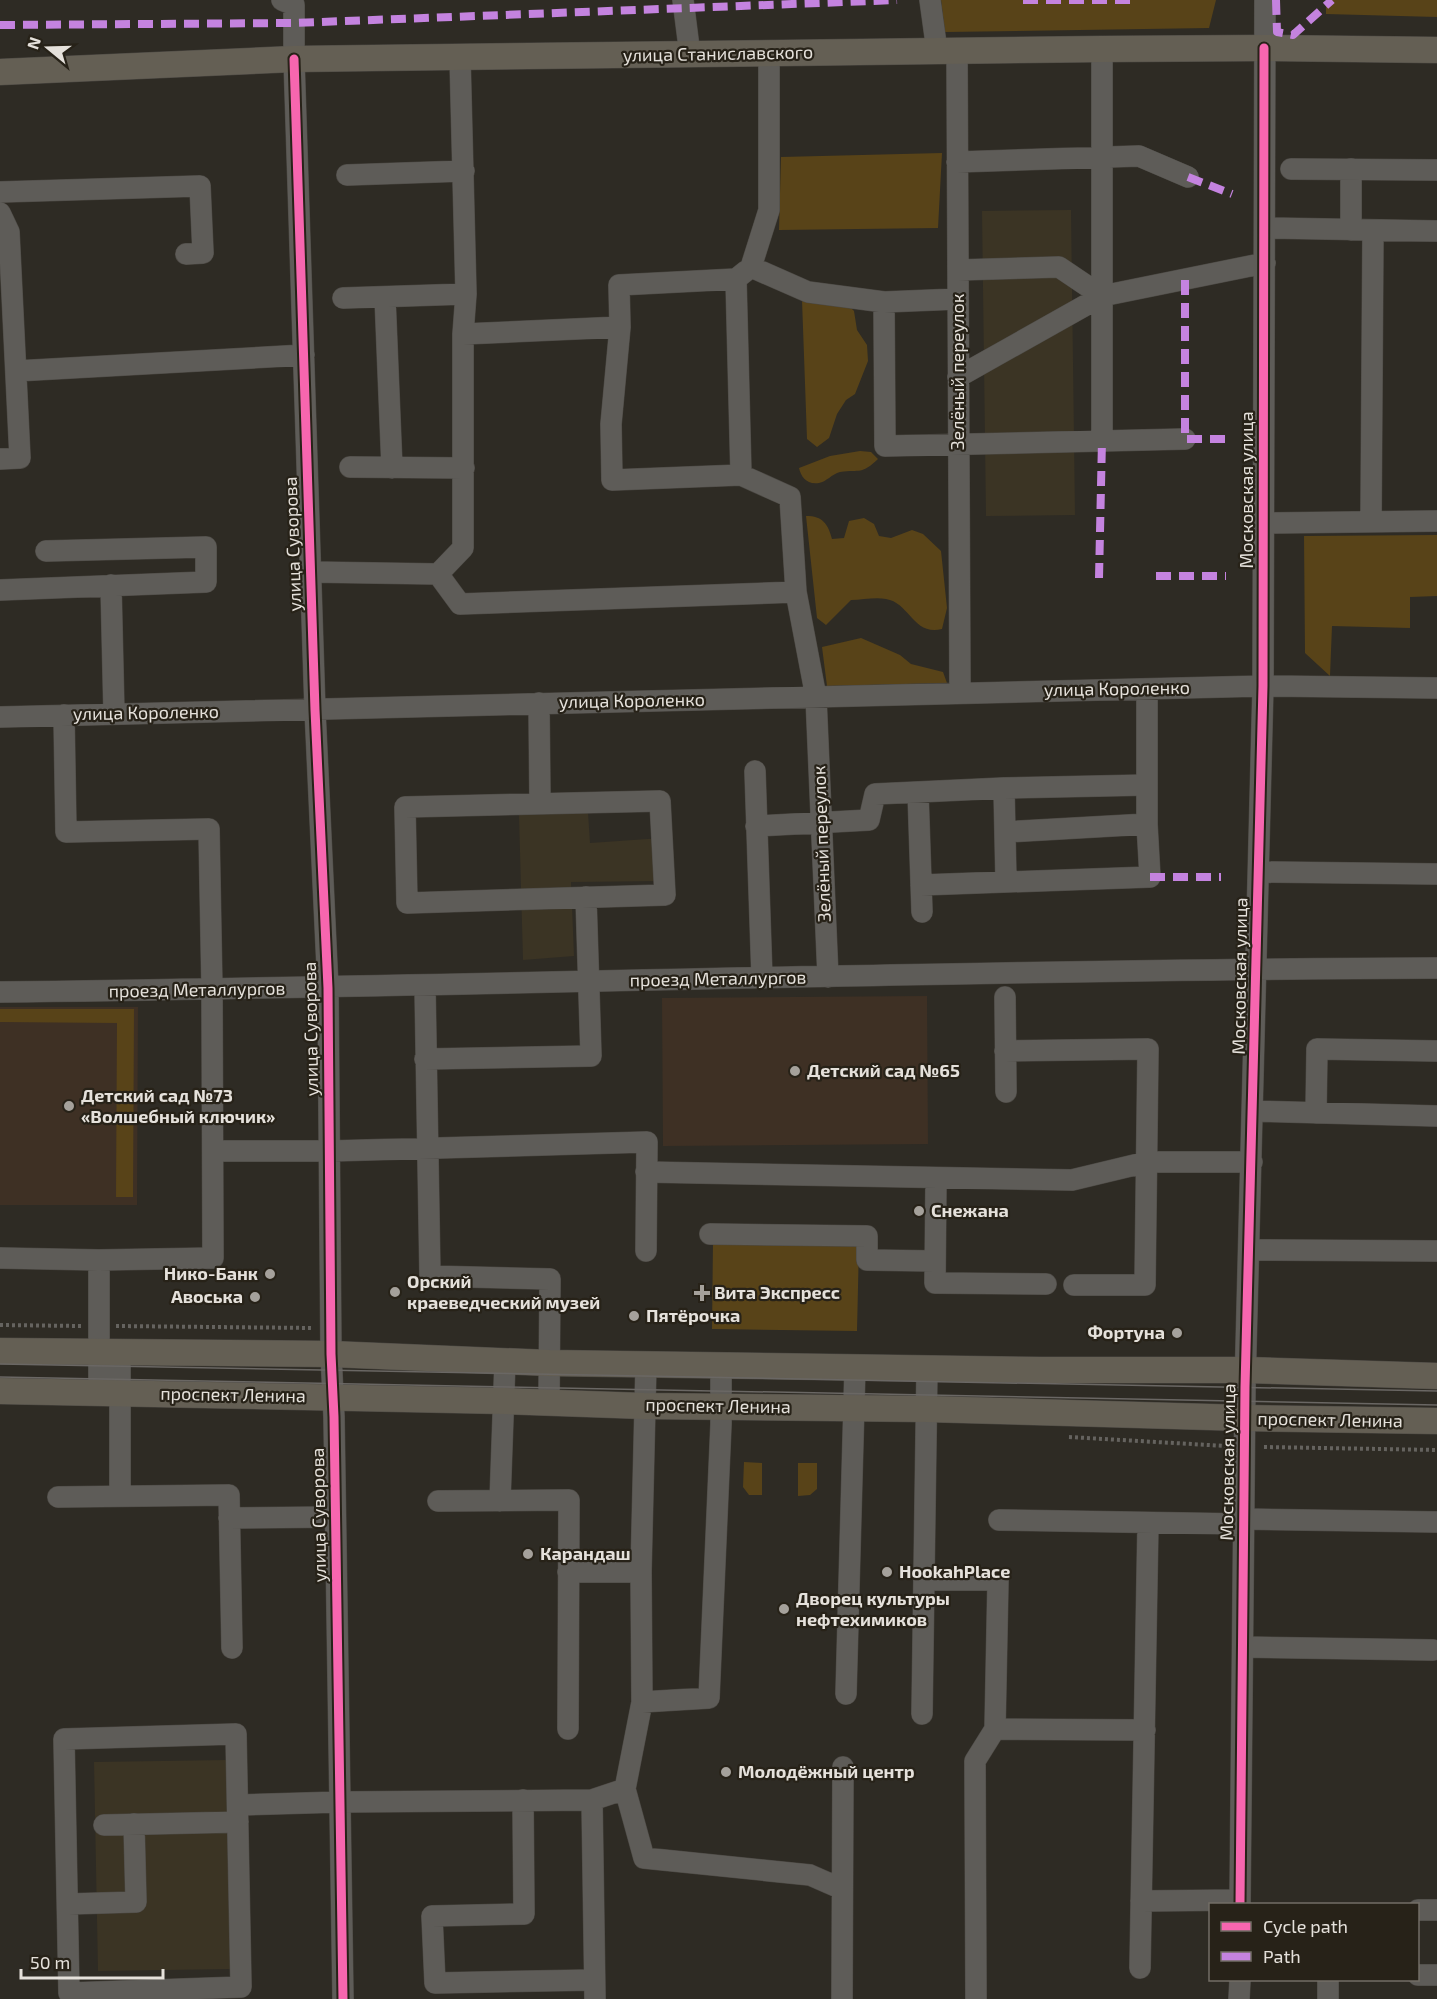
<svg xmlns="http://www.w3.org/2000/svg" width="1437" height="1999" viewBox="0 0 1437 1999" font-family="'Exo 2',sans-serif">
<rect width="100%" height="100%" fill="#2e2b24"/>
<path fill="#3b3424" d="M1071 210 1075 515 986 516 982 211Z
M588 812 590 843 662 838 664 881 571 882 574 956 523 960 519 815Z
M228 1760 231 1969 98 1971 94 1762Z"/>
<path fill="#3e3024" d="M927 996 928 1144 663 1146 662 998Z
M0 1007H138L137 1205H0Z"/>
<path fill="#584318" d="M941 0H1216L1209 28 945 32Z
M1326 0H1437V17L1326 14Z
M942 153 938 228 779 230 781 157Z
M802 300 846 303 854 311 857 330 867 345 868 361 855 394 846 400 837 414 829 438 817 447 807 439Z
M860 451 871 452 878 459C861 475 861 469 840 472 832 474 826 482 819 483 807 485 801 477 799 468L830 456Z
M806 516C823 516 828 524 832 539L844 538 849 521 864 518 874 524 879 536 891 538 912 530 923 534 941 551 947 608 942 629C913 636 910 603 886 599 875 597 862 600 851 600L826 625 817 618Z
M1437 535V596L1410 597V628L1332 626 1330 676 1305 653 1304 536Z
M861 638 900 655 911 664 943 672 947 683 827 686 822 647Z
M0 1009H134L133 1197H116L117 1023 0 1022Z
M713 1242 859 1244 857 1331 712 1329Z
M744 1462 762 1463V1495H749L743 1487Z
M798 1463H817V1489L810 1495 798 1496Z"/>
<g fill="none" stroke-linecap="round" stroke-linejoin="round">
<g stroke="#4b4843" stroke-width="22">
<path id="minor" d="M282 0 294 5V59L315 710 328 988 331 1354 334 1417 343 1999
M683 0 690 55
M930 0 937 51
M1102 49V440
M957 51 960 693
M957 162 1139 156 1188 177
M1291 169 1437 170
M1351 169V230
M347 175 464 171
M0 192 200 186 203 253 186 254
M0 213 9 232 20 458 0 459
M1265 228 1437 231
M751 267 769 210V53
M751 267 808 292 884 302 958 299
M958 270 1059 267 1102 296
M736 279 619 285 620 327 611 424 612 480 741 475 790 497 796 592 816 697 828 977
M385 297 392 468
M343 298 466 294
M884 302 885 446 1185 439
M463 334 620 327
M16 371 304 355
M958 377 1102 296 1265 263
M350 467 464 468
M741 475 736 279 746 271
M1371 522 1373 230
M1263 523 1437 521
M311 572 438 574 463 548V334L466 294 460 57
M438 574 460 604 796 592
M111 585 114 714
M0 590 206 582V547L46 551
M539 703 540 803
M64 715 66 832 209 829 212 990 213 1258 99 1260
M0 717 1263 686 1437 688
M755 771 762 978
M1004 788 1006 881
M918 792 922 912
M660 801 665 895 407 903 405 807Z
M756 826 869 820 875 794 1004 788 1147 785
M1005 832 1147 824
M1259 872 1437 874
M921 885 1150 877 1147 824V689
M425 986 430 1276 550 1279 549 1402
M0 992C479 986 958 970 1437 968
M1005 997 1006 1092
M1005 1051 1148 1049 1145 1285H1074
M425 1059 591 1056 586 897
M1253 1111 1437 1116
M1316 1113 1317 1049 1437 1051
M213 1151H330L647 1142 646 1251
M646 1172 1072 1180 1147 1162H1252
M936 1179 935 1283 1046 1284
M710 1234 867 1236V1260L935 1261
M1249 1250 1437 1251
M0 1258 99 1260V1392
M120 1496V1353
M58 1497 229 1495 232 1648
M438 1501 569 1500 568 1729
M500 1501 505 1361
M229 1518 335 1517
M1244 1519 1437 1522
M999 1520 1244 1524
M568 1572H641
M925 1580H998L995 1729 975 1761 976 1999
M1243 1647 1433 1650
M846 1694 855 1367
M642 1702 709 1698 721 1424V1365
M922 1714 927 1368
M995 1729 1145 1730
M236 1734 241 1987 69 1993 64 1739Z
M625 1789 644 1858 810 1875 842 1889
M523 1800 524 1914 432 1916 435 1983 594 1980
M592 1800 595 1999
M239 1805 340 1802 592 1800 625 1789 642 1702 641 1572 646 1364
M104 1825 238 1822
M1141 1901 1240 1900
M68 1904 136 1902 134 1824
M1240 1904 1245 1387 1263 686 1265 0
M1418 1910H1437
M1140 1968 1148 1523
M1418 1975H1437
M842 1999 843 1767
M1239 1999 1240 1980
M1328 1999V1980"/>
</g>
<g stroke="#4b4843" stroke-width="27">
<path id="major" d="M0 72 294 59 1102 49 1264 48 1437 50
M0 1351 331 1354 549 1363 1042 1370H1246L1437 1376
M0 1391 504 1401 644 1406 926 1409 1245 1418 1437 1421"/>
</g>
<path stroke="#65635f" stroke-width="4" stroke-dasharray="3 3" stroke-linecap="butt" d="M0 1325 81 1326
M116 1326 312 1328
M1069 1437 1226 1446
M1264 1447 1437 1450"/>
<use href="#minor" stroke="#5e5c58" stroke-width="21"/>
<use href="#major" stroke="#645f54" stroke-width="26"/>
<path stroke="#6a6764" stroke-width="1.5" d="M0 1364 1437 1391
M0 1377 1437 1405"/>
<path stroke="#c483df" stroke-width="8" stroke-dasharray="15 8" stroke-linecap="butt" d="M1023 0H1136
M1276 0 1277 32 1293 35 1332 0
M0 25 294 23 897 0
M1188 177 1232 194
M1185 280V439H1228
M1156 576H1226
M1099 578 1102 440
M1150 877H1221"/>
<g stroke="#272218" stroke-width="13">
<path id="cycleway" d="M294 59 315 710 328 988 331 1354 334 1417 343 1999
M1240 1904 1245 1387 1263 686 1264 48"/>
</g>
<use href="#cycleway" stroke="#f766af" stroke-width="9"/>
</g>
<g fill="#a5a19b" stroke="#272218" stroke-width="2">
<circle cx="795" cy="1071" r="6"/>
<circle cx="69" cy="1106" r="6"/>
<circle cx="919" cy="1211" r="6"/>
<circle cx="270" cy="1274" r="6"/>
<circle cx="395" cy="1292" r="6"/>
<path d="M699 1284h6v6h6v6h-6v6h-6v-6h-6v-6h6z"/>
<circle cx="255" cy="1297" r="6"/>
<circle cx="634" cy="1316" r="6"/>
<circle cx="1177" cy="1333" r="6"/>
<circle cx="528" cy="1554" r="6"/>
<circle cx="887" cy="1572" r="6"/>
<circle cx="784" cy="1609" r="6"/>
<circle cx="726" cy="1772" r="6"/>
</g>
<g text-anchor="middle" stroke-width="4.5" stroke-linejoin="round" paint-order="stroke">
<g font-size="18" fill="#e5e1db" stroke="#272218">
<text transform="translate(718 54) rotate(-1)" y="6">улица Станиславского</text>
<text transform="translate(958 372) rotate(-90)" y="6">Зелёный переулок</text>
<text transform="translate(1247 490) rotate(-90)" y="6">Московская улица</text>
<text transform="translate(293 544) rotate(-92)" y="6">улица Суворова</text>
<text transform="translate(1117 689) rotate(-1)" y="6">улица Короленко</text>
<text transform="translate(632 701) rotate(-1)" y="6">улица Короленко</text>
<text transform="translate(146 713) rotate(-1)" y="6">улица Короленко</text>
<text transform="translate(822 844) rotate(-92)" y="6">Зелёный переулок</text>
<text transform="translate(1240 976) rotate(-89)" y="6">Московская улица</text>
<text transform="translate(718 979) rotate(-1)" y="6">проезд Металлургов</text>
<text transform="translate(197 990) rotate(-1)" y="6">проезд Металлургов</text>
<text transform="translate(311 1029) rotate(-91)" y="6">улица Суворова</text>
<text transform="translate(233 1395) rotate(1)" y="6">проспект Ленина</text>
<text transform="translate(718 1406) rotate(1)" y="6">проспект Ленина</text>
<text transform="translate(1330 1420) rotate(1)" y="6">проспект Ленина</text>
<text transform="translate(1228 1462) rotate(-89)" y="6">Московская улица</text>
<text transform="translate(319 1515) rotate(-91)" y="6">улица Суворова</text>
</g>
<g font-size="18" font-weight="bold" fill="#e5e1db" stroke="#272218" text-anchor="start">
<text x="807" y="1077">Детский сад №65</text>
<text x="81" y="1102">Детский сад №73<tspan x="81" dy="21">«Волшебный ключик»</tspan></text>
<text x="931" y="1217">Снежана</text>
<text x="258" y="1280" text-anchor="end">Нико-Банк</text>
<text x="407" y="1288">Орский<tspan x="407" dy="21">краеведческий музей</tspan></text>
<text x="714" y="1299">Вита Экспресс</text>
<text x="243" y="1303" text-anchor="end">Авоська</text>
<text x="646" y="1322">Пятёрочка</text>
<text x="1165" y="1339" text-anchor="end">Фортуна</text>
<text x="540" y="1560">Карандаш</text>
<text x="899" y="1578">HookahPlace</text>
<text x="796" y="1605">Дворец культуры<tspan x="796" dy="21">нефтехимиков</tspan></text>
<text x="738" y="1778">Молодёжный центр</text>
</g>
</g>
<rect x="1209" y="1903" width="210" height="78" fill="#272218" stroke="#736e66" stroke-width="1.5"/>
<rect x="1221" y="1922" width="30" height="9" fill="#f766af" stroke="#736e66" stroke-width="1.5"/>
<text x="1263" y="1933" font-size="18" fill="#e5e1db">Cycle path</text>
<rect x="1221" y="1952" width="30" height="9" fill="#c483df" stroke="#736e66" stroke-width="1.5"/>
<text x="1263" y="1963" font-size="18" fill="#e5e1db">Path</text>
<g transform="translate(48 48) rotate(289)" stroke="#272218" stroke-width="4.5" paint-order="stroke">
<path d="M0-4.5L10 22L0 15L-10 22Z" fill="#e5e1db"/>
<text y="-9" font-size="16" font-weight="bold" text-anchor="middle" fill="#e5e1db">N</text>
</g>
<path d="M21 1969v9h142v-9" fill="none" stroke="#e5e1db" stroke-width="3"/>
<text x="30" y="1969" font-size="18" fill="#e5e1db" stroke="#272218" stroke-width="4.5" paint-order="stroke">50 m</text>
</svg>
